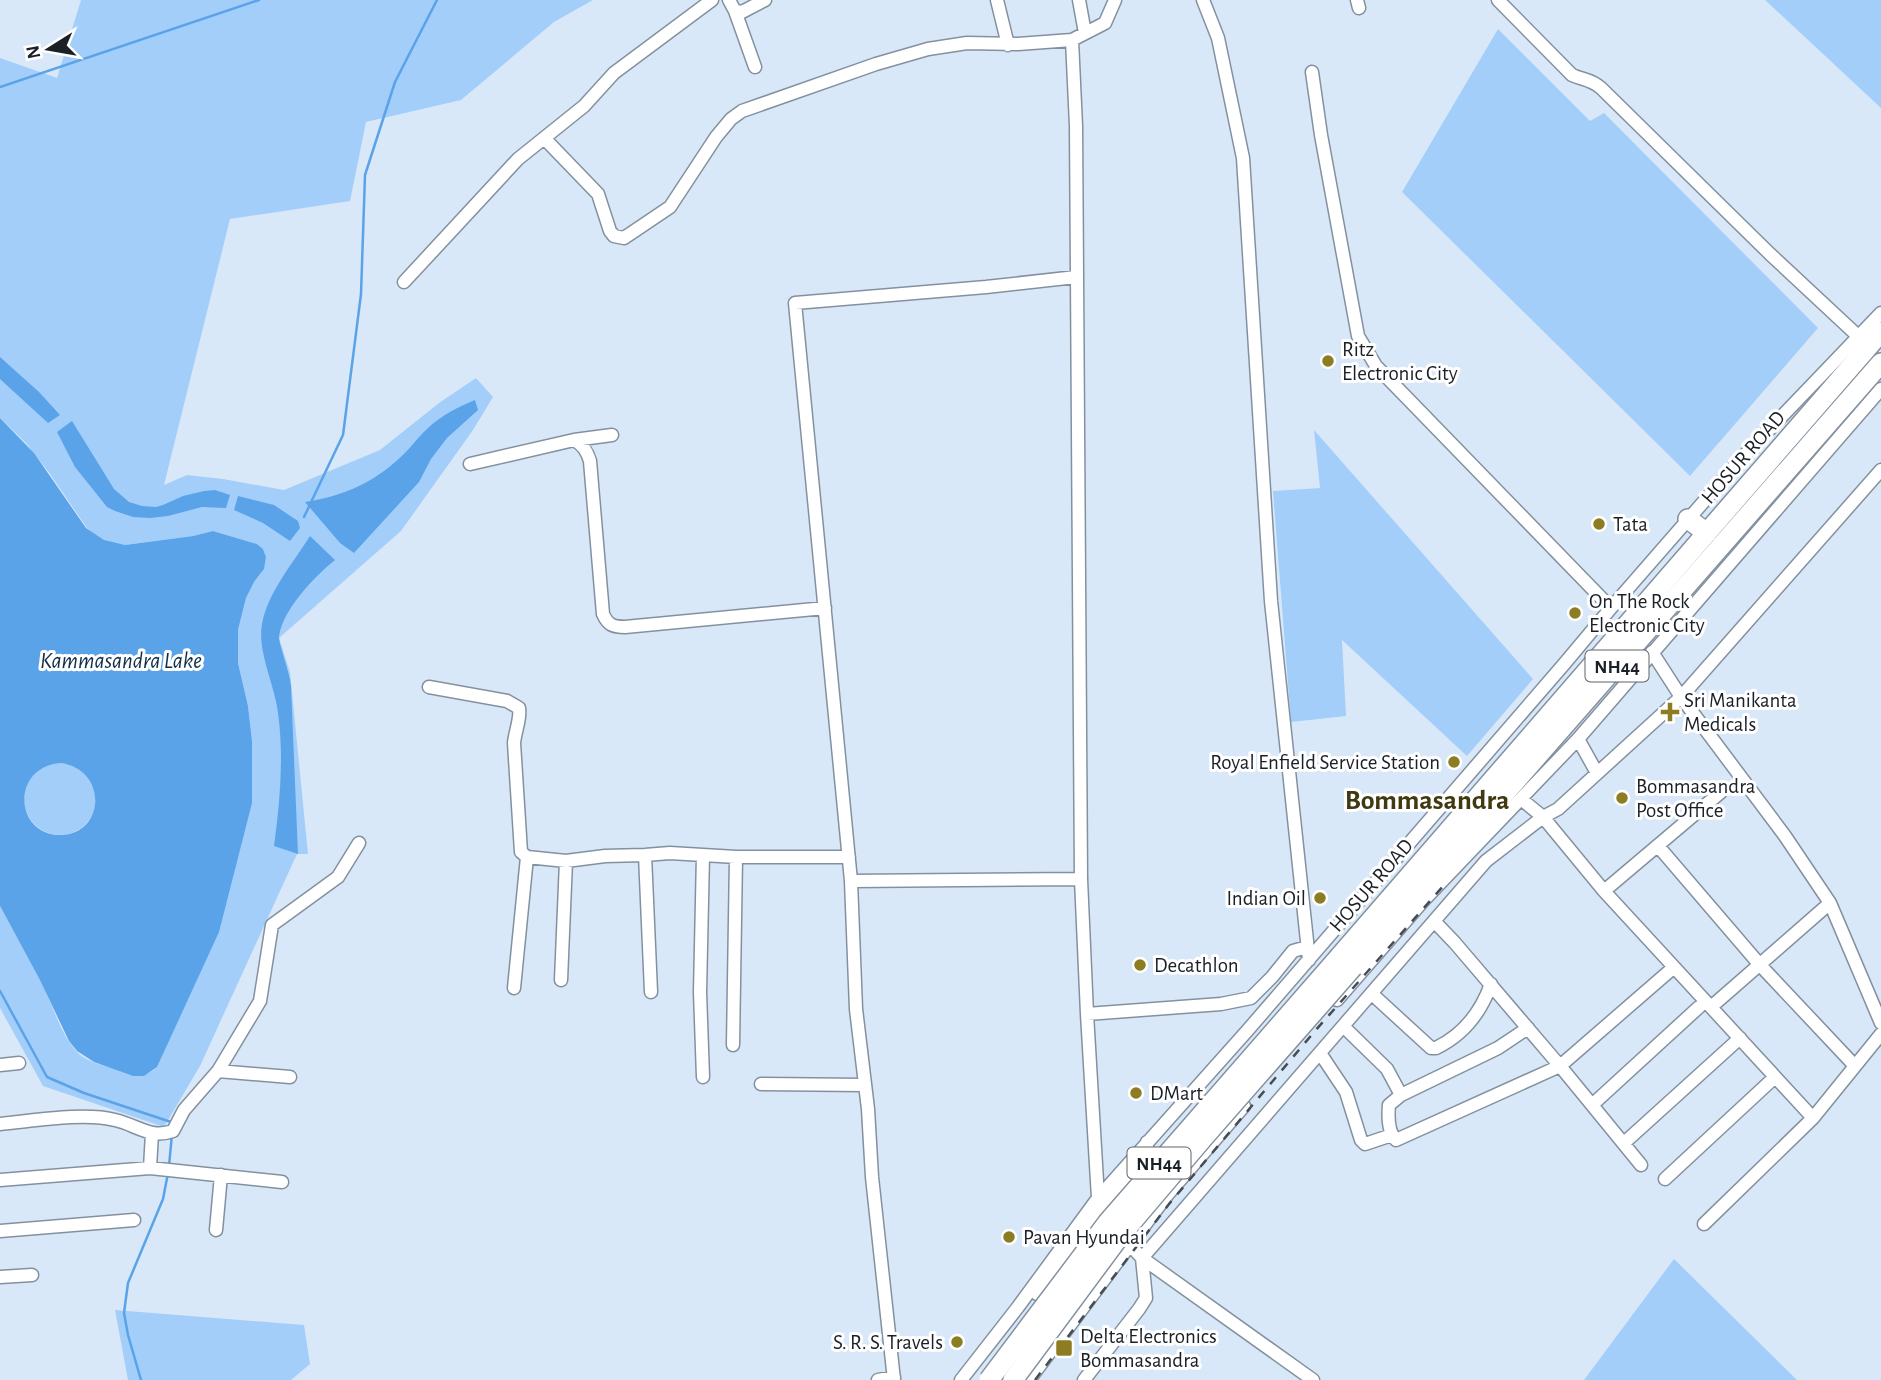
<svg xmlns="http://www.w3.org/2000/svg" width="1881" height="1380" viewBox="0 0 1881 1380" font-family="'Alegreya Sans',sans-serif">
<rect width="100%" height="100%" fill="#d9e8f8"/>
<path fill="#a4cefa" d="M81 0H593L554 22 461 100 366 122 350 201 230 219 164 485 187 475 223 479 284 490 380 450 439 403 476 378 493 397 473 430 401 531 279 638 290 672 308 854H297L200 1066 164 1127 43 1086 0 1008V906C13 931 28 956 41 981 52 1003 61 1036 78 1053 89 1063 104 1065 117 1070 132 1077 144 1079 157 1067L176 1023 252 803V741L248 706 238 663V630L246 598 254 582 262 572 266 557 263 549 257 544 213 531 193 536 125 545 110 543 97 537 87 528 50 474 26 443 0 418V58L57 78Z
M1765 0H1881V108Z
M1498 29 1590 121 1604 113 1818 328 1690 476 1402 192Z
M1314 430 1533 679 1467 756 1342 640 1346 716 1291 722 1273 491 1320 488Z
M24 799a36 36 0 1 1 72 0a36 36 0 1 1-72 0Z
M1674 1259 1797 1380H1584Z
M115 1310 304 1325 310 1364 291 1380H128Z"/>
<path fill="#5aa3e9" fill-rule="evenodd" d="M0 357 39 392 60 415 48 423 0 379Z
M475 400 478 410 447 438 431 459 419 482 354 553 340 543 305 502C338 497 369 485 394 463 407 453 416 439 428 428 442 415 458 407 475 400Z
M0 418 34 453 86 528 104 540 125 545 193 536 213 531 257 544 263 549 266 557 264 569 254 582 246 598 238 630V663L248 706 252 741V803L219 932 157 1067 144 1076H133L94 1062 77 1051 69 1041 40 980 0 906ZM61 763C109 770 105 836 59 835 13 833 12 766 61 763Z
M72 421 114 489 129 502 142 506 156 507 163 505 183 496 204 491 215 490 230 495 226 508 202 507 168 516 150 518 133 517 115 511 107 507 75 467 57 432Z
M238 496 274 505 298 521 300 528 290 541 263 523 234 510Z
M310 536 335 560C315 576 282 610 279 637 279 645 290 673 291 686L298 854 274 846C280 802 284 757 278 713 275 685 257 652 262 624 268 592 293 563 310 536Z"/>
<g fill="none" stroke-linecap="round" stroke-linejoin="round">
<path stroke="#5aa3e9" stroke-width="2.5" d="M0 87 259 0
M304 517 343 435 361 294 365 175 395 82 437 0
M0 991 47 1077 84 1093 171 1122
M169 1166 172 1134
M141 1380 128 1335 124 1313 128 1283 163 1199 168 1173"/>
<g stroke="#83919f" stroke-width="15">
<path id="minor" d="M729 0 735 11 742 12 765 0
M997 0 1008 45
M1079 0 1085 33
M1203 0 1218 38 1243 158 1271 601 1309 960
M1357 0 1359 8
M1498 0 1572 75C1583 80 1591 79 1601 88L1770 254 1859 337
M735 11 755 67
M1072 40 1076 126 1081 879 1087 1014 1098 1198 1130 1245 1142 1258 1313 1380
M1312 72 1321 135 1358 336 1376 366 1611 608
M544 138 598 194 610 231 614 236 624 238 670 207 716 137 731 119 742 111 876 64 928 49 967 43 1018 44 1072 40 1105 23 1115 0
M404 282 518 159 584 106 614 73 712 0
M574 440C583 445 587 451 590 461L603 614C608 625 613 627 625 627L825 608
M470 464 574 440 612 435
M1652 652 1681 697 1785 836 1830 903 1881 1023
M429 687 507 701 519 708C521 719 515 731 514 743L521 852 527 857 566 861 605 856 645 855 670 853 736 857H849
M1578 739 1597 773
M1521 799 1543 817 1604 891 1813 1118 1704 1224
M1658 846 1760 965 1855 1066
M645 855 651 992
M703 855 700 992 703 1077
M851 881 1081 879
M1604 891 1721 792
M1435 922 1455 943 1560 1066 1673 968
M561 980 566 861
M514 988 527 857
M1372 994 1431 1048H1436C1463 1035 1481 1012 1491 984
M1337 1000 1423 901 1578 739 1881 389
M1711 1007 1830 903
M1087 1014 1221 1004 1251 998 1272 977 1293 951 1307 947
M1343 1026 1387 1069 1401 1095
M1528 1028 1498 1048 1401 1095 1389 1105C1388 1116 1388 1132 1396 1140L1560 1066 1592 1105
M733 1045 736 857
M1320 1053 1346 1092 1361 1140 1365 1144 1392 1135
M0 1065 19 1063
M218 1071 290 1077
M761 1084 865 1085
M1813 1118 1881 1034
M0 1124C33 1121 84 1112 115 1120 137 1125 150 1139 173 1131L184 1110 218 1071 260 1001 272 925 338 877 359 843
M1624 1143 1740 1038
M1641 1165 1592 1105 1699 1007
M150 1168 152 1133
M1665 1179 1775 1077
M0 1180 150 1168 282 1182
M216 1230 221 1175
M0 1231 134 1220
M0 1277 32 1275
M1037 1294 1104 1206 1148 1158 1147 1142
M878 1380 894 1377
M894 1380 872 1177 868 1109 856 1009 851 881 795 303 986 287 1076 277
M961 1380 1018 1307 1098 1198 1247 1031 1565 663 1611 608 1740 460 1881 313
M1029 1380 1168 1194 1244 1106
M1084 1380 1139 1309 1146 1298 1142 1258 1486 861 1543 817 1558 809 1681 697 1881 470"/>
</g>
<g stroke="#83919f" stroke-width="22">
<path id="highway" d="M1688 519 1707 533
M1340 956 1881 332
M1353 967 1881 363"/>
</g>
<use href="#minor" stroke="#fff" stroke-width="12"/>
<use href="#highway" stroke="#fff" stroke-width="19"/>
<path stroke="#454c54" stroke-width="2.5" stroke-dasharray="9 9" stroke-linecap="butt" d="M1035 1380 1169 1204 1315 1031 1445 884"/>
<g stroke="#83919f" stroke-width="22" stroke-linecap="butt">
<path id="highway-bridge" d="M989 1380 1108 1222 1340 956
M1013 1380 1119 1237 1204 1137 1353 967"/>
</g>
<use href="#highway-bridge" stroke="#fff" stroke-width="19"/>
</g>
<g fill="#8c7c22" stroke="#fff" stroke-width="2.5">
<circle cx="1328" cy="361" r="7"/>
<circle cx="1599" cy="524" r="7"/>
<circle cx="1575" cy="613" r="7"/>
<path d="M1666.5 701.5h7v7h7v7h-7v7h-7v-7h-7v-7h7z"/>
<circle cx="1454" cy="762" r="7"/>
<circle cx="1622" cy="798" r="7"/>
<circle cx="1320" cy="898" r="7"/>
<circle cx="1140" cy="965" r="7"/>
<circle cx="1136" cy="1093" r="7"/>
<circle cx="1009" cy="1237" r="7"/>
<circle cx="957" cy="1342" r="7"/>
<rect x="1055" y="1339" width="18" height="18" rx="3.5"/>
</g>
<g text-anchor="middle" stroke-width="6" stroke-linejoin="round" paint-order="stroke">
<g fill="#fff" stroke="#5f6367" stroke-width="2">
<rect x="1585.5" y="650.5" width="63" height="31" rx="5"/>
<rect x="1127.5" y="1147.5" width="63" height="31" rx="5"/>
</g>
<g font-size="19" font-weight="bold" fill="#1b2026">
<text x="1617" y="673">NH44</text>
<text x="1159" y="1170">NH44</text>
</g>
<g font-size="21" fill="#1b2026" stroke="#fff" text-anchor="start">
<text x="1342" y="356">Ritz<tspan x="1342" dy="24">Electronic City</tspan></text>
<text x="1613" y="531">Tata</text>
<text x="1589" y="608">On The Rock<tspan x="1589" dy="24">Electronic City</tspan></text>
<text x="1684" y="707">Sri Manikanta<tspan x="1684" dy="24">Medicals</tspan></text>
<text x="1440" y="769" text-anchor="end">Royal Enfield Service Station</text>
<text x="1636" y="793">Bommasandra<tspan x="1636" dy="24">Post Office</tspan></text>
<text x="1306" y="905" text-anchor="end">Indian Oil</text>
<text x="1154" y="972">Decathlon</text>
<text x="1150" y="1100">DMart</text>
<text x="1023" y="1244">Pavan Hyundai</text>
<text x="1080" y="1343">Delta Electronics<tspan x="1080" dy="24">Bommasandra</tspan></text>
<text x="943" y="1349" text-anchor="end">S. R. S. Travels</text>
</g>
<g font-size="21" fill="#1b2026" stroke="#fff">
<text transform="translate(1743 457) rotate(-49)" y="7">HOSUR ROAD</text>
<text transform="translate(1371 885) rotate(-49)" y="7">HOSUR ROAD</text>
</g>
<g font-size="23" font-style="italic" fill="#102e4a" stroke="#fff">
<text x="121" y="668">Kammasandra Lake</text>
</g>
<g font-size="28" font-weight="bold" fill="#413a10" stroke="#fff">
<text x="1427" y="809">Bommasandra</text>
</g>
</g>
<g transform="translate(49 49) rotate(259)" stroke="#ffffff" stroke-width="5" paint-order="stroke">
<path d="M0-5L12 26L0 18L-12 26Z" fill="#1b2026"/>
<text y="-10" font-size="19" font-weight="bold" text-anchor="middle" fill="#1b2026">N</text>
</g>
</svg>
